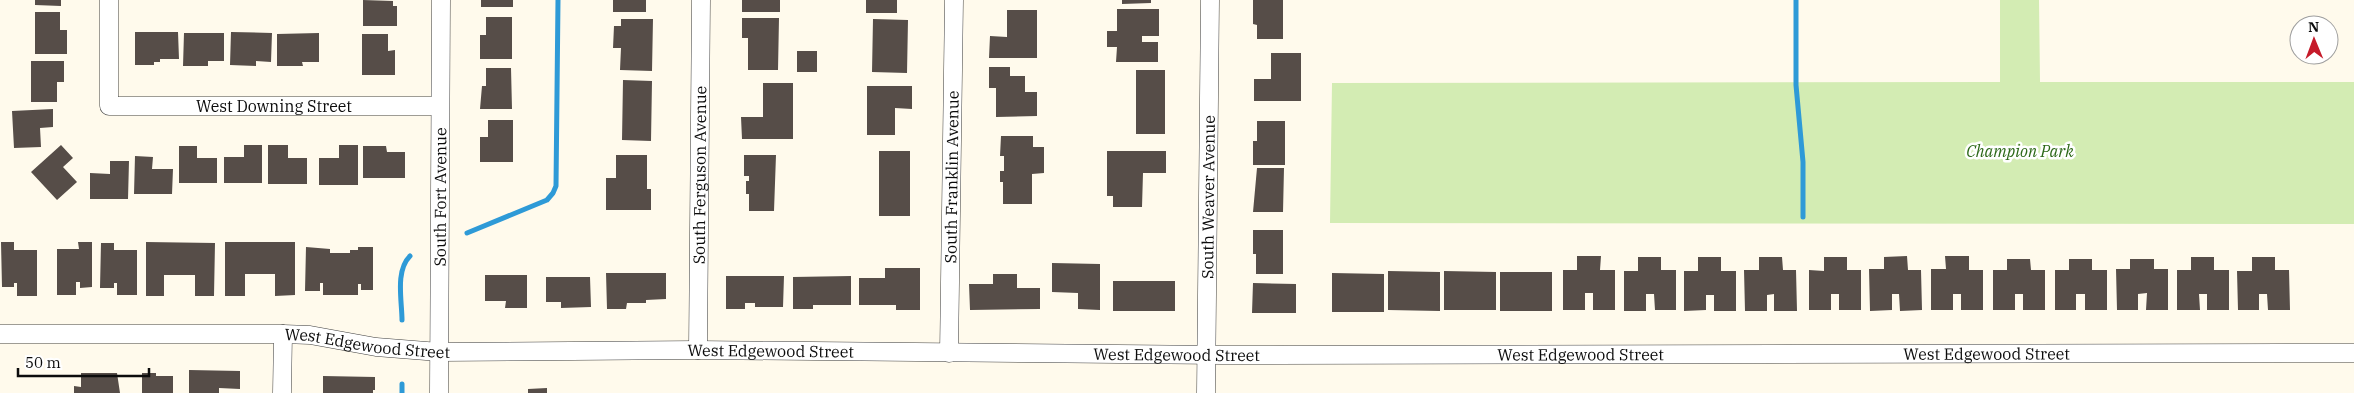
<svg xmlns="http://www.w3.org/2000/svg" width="2354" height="393" viewBox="0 0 2354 393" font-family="'IBM Plex Serif',serif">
<rect width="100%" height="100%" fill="#fffaec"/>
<path fill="#d3ecb3" d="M2000 0H2039L2040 82H2354V224L1330 223 1332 83 2000 82Z"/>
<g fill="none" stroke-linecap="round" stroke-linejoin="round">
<path stroke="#2e9ad7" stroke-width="5" d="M1796 0V85L1803 162V217
M467 233 547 200 553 193 556 186 558 0
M402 320C402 301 395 271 410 256
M402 384V393"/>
</g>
<path fill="#564d48" d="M35 0H61V6L35 5Z
M363 0 393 1V6H397V26H363Z
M481 0H513V7H481Z
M613 0H646V12H613Z
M742 0H780V12H742Z
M866 0H897V13H866Z
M1122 0H1151V3L1122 4Z
M1253 0H1283V39H1257V25L1253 24Z
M1117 9H1159V36H1142V42H1158V62H1116L1117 47H1107V31H1117Z
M1007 10H1037V58H989L990 36 1007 37Z
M35 12H60V30H67V54H35Z
M486 17H512V59H480V35H486Z
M742 18H779L778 70H748V38H742Z
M621 19H653L652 71 620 70 621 48H613L614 26H621Z
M873 19 908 20 907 73 872 72Z
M135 32H178L179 59H160V62H154V65H135Z
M231 32 272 33 271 62 256 61V66L230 65Z
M184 33H224V61H208V66H183Z
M319 33V62H302L303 66H277V34Z
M362 34H388V51L395 50V75H362Z
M797 51H817V72H797Z
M1271 53H1301V101H1254V79H1271Z
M31 61H64V82H57V102H31Z
M989 67H1010V76H1025V92H1037V116L996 117V88H989Z
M486 68H511L512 109H480L482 86H486Z
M1136 70H1165V134H1136Z
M623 80 652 81 651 141 622 140Z
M763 83H793V139H742L741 117H763Z
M867 86H912V109L895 108V135H867Z
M53 109V127L40 128 41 147 14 148 12 111Z
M488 120H513V162H480V137H488Z
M1257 121H1285V165H1253V141H1257Z
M1001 136H1033V147H1044V173L1032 174V204H1003V182H1000V171H1004V156H1000Z
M61 145 73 158 63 167 77 182 57 200 31 172Z
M244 145H262V183H224V157H244Z
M268 145H288V158H307V184H268Z
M339 145H358V185H319V158H339Z
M179 146H197V158H217V183H179Z
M363 146H386L387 152H405V178H363Z
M879 151H910V216H879Z
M1107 151H1166V173H1143L1142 207H1113V196H1107Z
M616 155H647V189H651V210H606V178H616Z
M744 155H776L774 211H749V194H746V181H749V176H744Z
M135 156 153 157 152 169H173L172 194H134Z
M110 161H129L128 199H90V173L110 174Z
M1257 168H1284L1283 212H1253Z
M1253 230H1283V274H1256V254H1253Z
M1 242H14V250H37V296H17V283H14V287H2Z
M78 242H92V287L80 288V282H76V295H57V249H79Z
M146 242 215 243 214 296H195V275H164V296H146Z
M225 242H295V295L275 296V274H245V296H225Z
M101 243H114V250H137V295H117V283H114V288H100Z
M306 247 330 249V253H350V250H358V247H373V290H361V284H358V295H323V283H320V291H305Z
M1577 256H1601L1600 270H1615V310H1593V293H1585V310H1563V270H1577Z
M1907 256 1908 270H1921L1922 310 1900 311 1899 294H1892V310L1870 311 1869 269H1884V257Z
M1945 256H1969V270H1983V310H1961V294H1953V310H1931V269H1946Z
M1638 257H1661V270H1676V310H1655L1654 294H1646V311H1624V271H1638Z
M1698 257H1721V271H1736V311H1714V295H1706V310L1684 311V271H1698Z
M1759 257H1782L1783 270H1796L1797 311H1774V294L1767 295V311H1745L1744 270H1759Z
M1824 257H1847V270H1861V310H1839V294H1831V310H1809V270L1824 271Z
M2191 257H2214V270H2229V310H2207V294H2199L2200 310H2177V270H2191Z
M2252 257H2275V270H2289L2290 310H2268L2267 294H2259V310H2238L2237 271H2252Z
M2007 259H2030L2031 270H2045V310H2023V294H2015V310H1993V270H2007Z
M2069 259H2092V270H2107V310H2085V294H2076V310H2055V270H2069Z
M2130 259H2154V269H2168V310H2146L2147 293 2138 294V310H2117L2116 269H2130Z
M1052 263 1100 264V310L1078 309V293L1052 292Z
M885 268H920V310H896V305H859V278H885Z
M1388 271 1440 272V311L1388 310Z
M1444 271 1496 272V310H1444Z
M1500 272H1552V311H1500Z
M606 273H666V299L646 300V303H627L626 309H607Z
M1332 273 1384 274V312H1332Z
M993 274H1017V288H1040V309L970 310 969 284H993Z
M485 275H527V308H505L506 301H485Z
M726 276H784L783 307H755V303H745V309H726Z
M851 276V305H813V309H793V277Z
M546 277H590L591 307 561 308V302H546Z
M1113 281H1175V311H1113Z
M1253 283 1296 284V313H1252Z
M189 370 240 371V389L219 388V393H189Z
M81 373H117L120 393H74V386L81 387Z
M142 373H156V376H173V393H142Z
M323 376 375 377V390H373V393H323Z
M547 388V393H528V389Z"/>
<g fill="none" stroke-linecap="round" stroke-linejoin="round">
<g stroke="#3f3f3f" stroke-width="19">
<g id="minor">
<path id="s1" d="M109 0V106H439"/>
<path id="s2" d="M0 334H283L310 335 376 347 439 352 698 350 1221 355 2354 353"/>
<path id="s3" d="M698 350 701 0"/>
<path id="s4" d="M949 353 954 0"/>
<path d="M282 393 283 334"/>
<path id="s5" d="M439 393 441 0"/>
<path id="s6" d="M1206 393 1210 0"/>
</g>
</g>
<use href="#minor" stroke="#fff" stroke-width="18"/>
</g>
<g text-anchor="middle" stroke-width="5" stroke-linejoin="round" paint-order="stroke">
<g font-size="16" fill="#0c0c0c" stroke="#fff">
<text dy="6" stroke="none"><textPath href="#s1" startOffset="271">West Downing Street</textPath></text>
<text dy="6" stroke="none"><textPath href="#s3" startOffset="175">South Ferguson Avenue</textPath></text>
<text dy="6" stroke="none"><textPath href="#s4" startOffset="176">South Franklin Avenue</textPath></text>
<text dy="6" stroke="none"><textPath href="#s5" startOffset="196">South Fort Avenue</textPath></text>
<text dy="6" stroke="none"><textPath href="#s6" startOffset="196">South Weaver Avenue</textPath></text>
<text dy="6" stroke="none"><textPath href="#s2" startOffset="368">West Edgewood Street</textPath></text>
<text dy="6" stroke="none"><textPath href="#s2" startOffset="772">West Edgewood Street</textPath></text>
<text dy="6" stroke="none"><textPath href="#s2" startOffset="1988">West Edgewood Street</textPath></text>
<text dy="6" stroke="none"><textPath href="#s2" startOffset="1178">West Edgewood Street</textPath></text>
<text dy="6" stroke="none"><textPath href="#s2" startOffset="1582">West Edgewood Street</textPath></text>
</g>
<g font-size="16" font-style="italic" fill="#2c6818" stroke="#fff">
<text x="2020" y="157">Champion Park</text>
</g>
</g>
<g transform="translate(2314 40) rotate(359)"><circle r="24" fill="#ffffff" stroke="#9e9e9e"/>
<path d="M0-4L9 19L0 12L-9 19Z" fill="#c61b2a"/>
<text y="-8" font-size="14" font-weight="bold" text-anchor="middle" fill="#0c0c0c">N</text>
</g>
<path d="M18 368v8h131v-8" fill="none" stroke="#0c0c0c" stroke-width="2.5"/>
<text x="25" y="368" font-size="15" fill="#0c0c0c" stroke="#ffffff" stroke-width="4" paint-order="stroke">50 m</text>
</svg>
